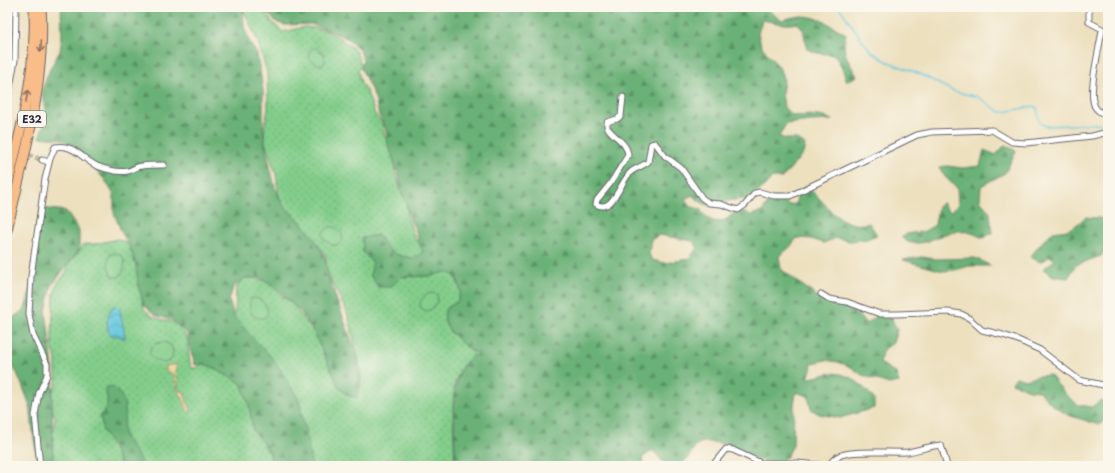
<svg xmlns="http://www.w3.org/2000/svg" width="1115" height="473" viewBox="0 0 1115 473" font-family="'Playpen Sans',sans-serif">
<defs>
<pattern id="grass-dots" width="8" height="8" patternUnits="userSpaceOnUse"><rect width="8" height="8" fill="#83ce8b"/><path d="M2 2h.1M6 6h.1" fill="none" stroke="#71b179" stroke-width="1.8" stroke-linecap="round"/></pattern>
<pattern id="forest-firs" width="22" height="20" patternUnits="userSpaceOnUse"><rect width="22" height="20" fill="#6ab177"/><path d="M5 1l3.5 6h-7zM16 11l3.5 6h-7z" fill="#579063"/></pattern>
<pattern id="sand-dots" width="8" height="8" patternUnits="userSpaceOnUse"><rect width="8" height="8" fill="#eeda9e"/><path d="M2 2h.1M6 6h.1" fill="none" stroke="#ccbb89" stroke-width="1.8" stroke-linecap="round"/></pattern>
<pattern id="water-waves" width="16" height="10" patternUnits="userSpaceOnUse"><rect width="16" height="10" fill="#62c8df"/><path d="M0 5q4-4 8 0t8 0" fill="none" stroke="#50a2b6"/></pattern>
</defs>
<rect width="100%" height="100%" fill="#fbf7ec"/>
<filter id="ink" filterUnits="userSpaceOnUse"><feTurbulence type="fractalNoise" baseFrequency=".025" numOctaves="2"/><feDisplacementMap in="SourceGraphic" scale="8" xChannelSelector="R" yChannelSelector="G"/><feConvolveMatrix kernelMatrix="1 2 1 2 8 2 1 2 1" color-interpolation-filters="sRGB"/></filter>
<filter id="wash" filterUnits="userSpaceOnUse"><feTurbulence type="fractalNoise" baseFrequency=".012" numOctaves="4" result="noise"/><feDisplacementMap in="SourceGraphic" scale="16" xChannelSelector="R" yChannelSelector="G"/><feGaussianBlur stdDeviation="0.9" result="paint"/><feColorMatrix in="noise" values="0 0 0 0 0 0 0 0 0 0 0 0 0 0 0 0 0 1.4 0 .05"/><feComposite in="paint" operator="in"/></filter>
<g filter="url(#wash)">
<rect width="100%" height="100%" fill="#ede0bf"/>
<path fill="url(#grass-dots)" stroke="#527863" d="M242 7H260L274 24 283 32 304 27 316 28 327 31 337 36 355 50 363 68H359L358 70 361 83 367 92 375 114 382 123 384 134 393 155 396 175 400 186 406 195 408 218 415 239 425 250 452 270 461 291 459 302 446 319 448 330 451 333 471 345 473 356C469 362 463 367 459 373 448 390 456 444 454 466H54L51 451V440L54 428 55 417 51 406 52 394 56 383V359L52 346V334L54 293 58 282 66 273 69 262 77 254 84 244H95L118 239 129 244 136 266 144 309 153 317 175 323 183 331 188 341 189 357 191 368H198L227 322 235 313 236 288 243 278H254L265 281 275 288 282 296 292 303 320 340 323 352 333 373 347 390H359L361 379 360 367 350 322 346 310 330 279 326 268V256L316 242 283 209 279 198 276 174 265 142 264 130 268 108 267 73 257 39Z"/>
<path fill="url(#forest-firs)" stroke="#466a59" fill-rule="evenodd" d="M61 7H243L244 26 249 41 257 54 260 70 263 91V130L266 149 275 188 284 207 298 219 314 238 324 256 330 282 358 358 360 380 357 398 348 395 340 389 311 327 302 313 274 286 261 278H245L233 287 229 301 235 318 250 335 268 353 278 366 299 400 312 466H271L270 453 253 430 249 405 241 383 206 364 195 365 187 333 172 320 155 315 144 305 138 284 136 265 130 247 122 233 114 213V195L105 180 75 147 61 139 39 137 46 119 42 90 50 69 60 51 62 36Z
M260 7H764L781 20C787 19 795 16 802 16 819 16 832 26 846 34 841 52 848 60 857 76L847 81 841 66 835 55 817 53 807 49 803 29 798 23C782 26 777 22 762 20L758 33 761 46 779 67 784 80 782 93 784 107 793 116C806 115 820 114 832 120L810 121 786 124 779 136 785 139H796L805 145 803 154 782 178H772C765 184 760 192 752 197 745 201 741 199 734 200 712 203 713 213 692 195L685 199 689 206 700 209C705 218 714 225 725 220 729 218 734 213 737 209L750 215 762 212 771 198H782L788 205 795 204 798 195 805 186C824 198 830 219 854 224 858 225 865 224 869 223L877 235 864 240 850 241 836 238 824 243 811 239 797 238 789 248 779 256 781 269 819 298 847 305 867 324 877 314 891 317 897 330 893 343 882 351 880 363 896 373 899 382 889 384 862 375 851 367 838 362 825 360 812 364 811 370 808 378C814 378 820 375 826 374 847 370 862 384 874 399V408L840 418 819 414 811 409 808 396 796 392 794 405 793 445 787 457C783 459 779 461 775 462 761 465 732 447 718 443 714 442 710 442 706 442 694 441 691 456 685 461 671 473 660 460 653 450L642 458 643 466H455C456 438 449 391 462 367 465 362 471 358 475 353 467 349 447 331 445 322 444 318 445 313 445 309L457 302 461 290 456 276 445 272 432 276 401 277 391 287H378L370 275 373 263 363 252 362 238 378 235C390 253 392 255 414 258L423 252 418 241 416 231 411 221 406 202 400 188 399 176 388 144 385 127 379 115 375 98 361 68 363 60 360 50 348 39 331 31 311 24 285 25 278 23ZM659 235 693 241 698 248 688 259 665 263 652 260 649 254 651 240Z
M1005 145 1016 151 1005 173 981 186 980 200 990 213 992 233 983 238C977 235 970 232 963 231 944 229 927 248 908 242 906 241 903 238 901 237L906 234 925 231 935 225 938 207 943 202 945 207 951 212 958 204 957 188 945 177 939 167 947 166 963 168 980 166 984 150 996 155Z
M42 208 66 211 79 231V250L52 285 46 311 53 368 52 401 53 466H39L34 440 30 405 17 373 7 359V322L25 309 37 264V223Z
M1086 217 1108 219V246L1101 256 1076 265 1068 278 1055 277 1043 269 1055 260 1050 256 1040 262 1030 257 1044 240 1053 232 1067 230 1075 226Z
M922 257 934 259 975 258 991 266H969L955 270 943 271 903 260Z
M1050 375 1066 395 1078 405 1092 407 1101 400 1108 403 1103 423 1096 424 1068 415 1052 405 1039 391 1029 390 1012 383 1016 377 1026 380 1038 376Z
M112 386C125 398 127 404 124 422 124 426 123 430 124 434 128 445 141 456 142 466H121L113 448 103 431 100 415C111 406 107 400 105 388Z"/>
<path fill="url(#sand-dots)" stroke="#887e6c" d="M176 364 177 368 175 371C181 380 175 383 180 391L184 392C185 399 190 405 191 412H189L187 411C186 398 173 390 175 376L171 373H169L166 371V366Z"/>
<path fill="#83ce8b" stroke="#527863" d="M313 48H316L324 54 325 62 321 65 317 64 309 58V51Z
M330 227H335L342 234 343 240 338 245H332L324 239 322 234 325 230Z
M114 253 121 255C127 261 125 273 118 277H113C108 271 107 262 110 255Z
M429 293 437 294C439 303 430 316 421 308L420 302 426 294Z
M253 298C263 298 271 309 266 317 254 322 246 310 251 299Z
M163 342 171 345 173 351 172 359 165 363C155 361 143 355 154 344Z"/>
<path fill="url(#water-waves)" stroke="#42758d" d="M113 306 120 308C120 319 125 326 124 336L126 337 124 339 120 336 111 335C104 327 108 314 113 306Z"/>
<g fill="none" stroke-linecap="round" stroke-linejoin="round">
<path stroke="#62c8df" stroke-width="1.5" d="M839 7 865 44 873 53 888 62 920 74 953 91 978 97 1000 112H1005L1034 106 1037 108 1039 119 1041 124 1047 126 1108 123"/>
</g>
</g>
<g filter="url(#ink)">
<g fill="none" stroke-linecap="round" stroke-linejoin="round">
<path stroke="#c4baa5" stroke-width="5" stroke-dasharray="5 2.5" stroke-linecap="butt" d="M7 147 42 160"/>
<g stroke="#696469" stroke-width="7">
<path id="street" d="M1089 7V22L1102 29C1100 48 1087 92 1095 107 1098 112 1103 114 1108 116
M623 97 621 116 617 119 607 122V127C613 137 627 142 628 155L610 184 597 200 596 204C614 215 621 178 632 171 636 168 643 166 648 162L651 144 655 143 665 156 681 168 702 198 709 203 721 204 738 210 745 205 755 193 760 192 774 196H790L917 135 932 132 992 130 1012 142 1026 143 1092 136 1108 132
M7 103 15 60 16 7
M42 160 49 162
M821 294 829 299 847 302 880 314H897L948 312 961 314 969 318 982 330 1003 335 1018 340 1040 350 1079 380 1108 386
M40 466 35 415 39 393 47 375V364L33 335 29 314 31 276 45 179 50 159 55 147C73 143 82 159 97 166 105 169 119 173 128 171 133 170 136 166 142 166 149 165 157 165 164 165
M712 466 726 449 733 450 761 463H798L828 466C831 463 833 459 837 457 849 449 891 453 908 452 919 450 930 446 941 445L947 466"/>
</g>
<g stroke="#696469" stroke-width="11">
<path id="highway" d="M7 188C21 129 37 68 34 7
M7 230C24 157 46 83 41 7"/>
</g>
<use href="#street" stroke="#fff" stroke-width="5"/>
<use href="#highway" stroke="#f8bd89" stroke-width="9"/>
</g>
<defs><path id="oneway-shaft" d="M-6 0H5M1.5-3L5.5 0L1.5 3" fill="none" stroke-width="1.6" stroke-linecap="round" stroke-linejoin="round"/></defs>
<g stroke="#8d7062">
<use href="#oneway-shaft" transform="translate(41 46) rotate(93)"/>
<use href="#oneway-shaft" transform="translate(27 96) rotate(-80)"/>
</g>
</g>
<g text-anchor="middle" stroke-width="3.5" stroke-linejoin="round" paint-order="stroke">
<rect fill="#fbf7ec" stroke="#636270" stroke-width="1" x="18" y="111" width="28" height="16" rx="3"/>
<g font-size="10" font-weight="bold" fill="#22223b">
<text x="32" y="123">E32</text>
</g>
</g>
<rect width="1115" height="473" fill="none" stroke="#fbf7ec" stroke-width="24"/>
</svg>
